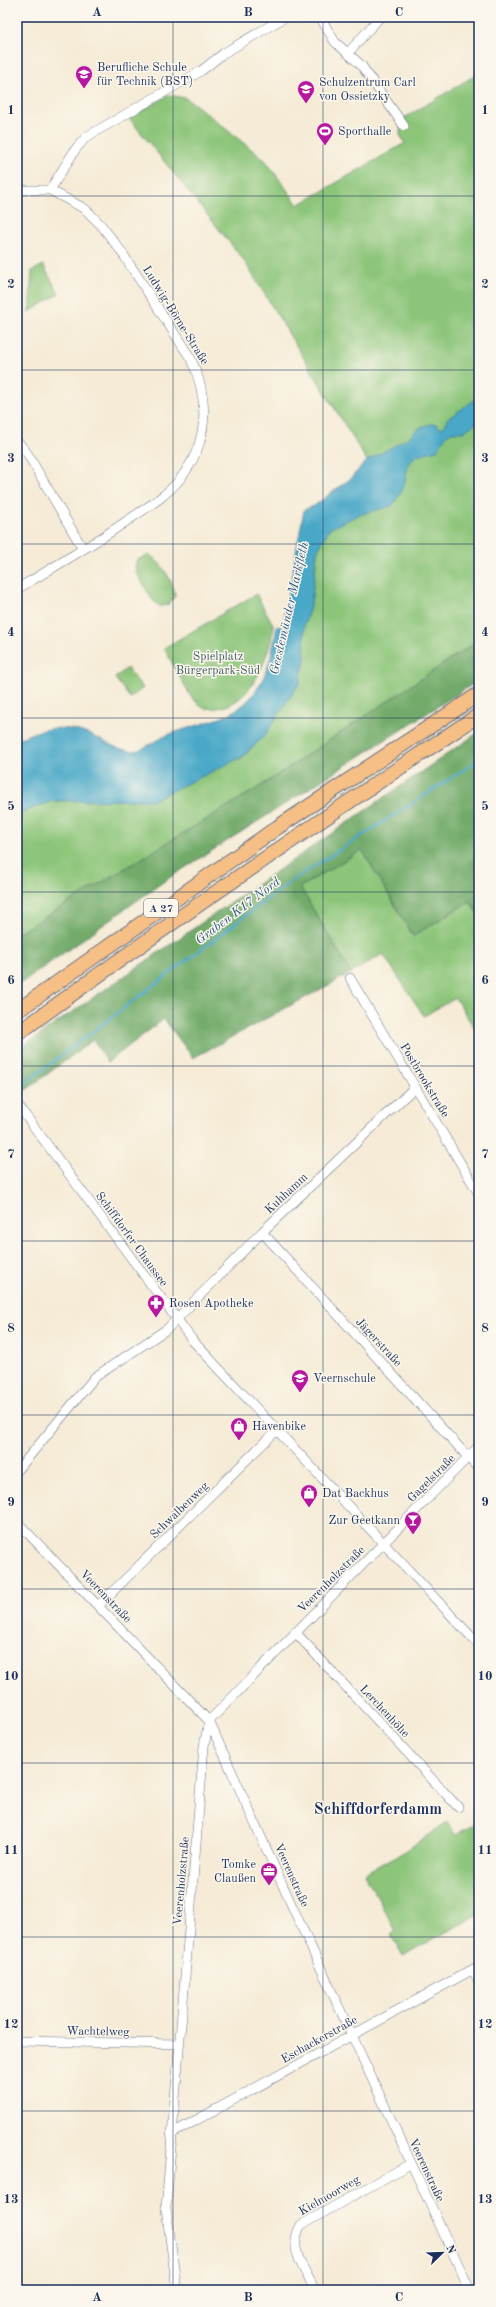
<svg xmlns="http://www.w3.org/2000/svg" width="496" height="2307" viewBox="0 0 496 2307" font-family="'Old Standard TT',serif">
<rect width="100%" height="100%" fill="#fbf7ec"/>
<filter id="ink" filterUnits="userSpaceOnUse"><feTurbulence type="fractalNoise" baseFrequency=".025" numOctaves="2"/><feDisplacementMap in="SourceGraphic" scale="8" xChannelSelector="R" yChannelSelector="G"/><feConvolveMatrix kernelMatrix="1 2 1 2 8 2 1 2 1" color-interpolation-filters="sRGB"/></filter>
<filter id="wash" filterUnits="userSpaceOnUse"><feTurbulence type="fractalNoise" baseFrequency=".012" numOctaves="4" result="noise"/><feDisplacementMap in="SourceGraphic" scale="16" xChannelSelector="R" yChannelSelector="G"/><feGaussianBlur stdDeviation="0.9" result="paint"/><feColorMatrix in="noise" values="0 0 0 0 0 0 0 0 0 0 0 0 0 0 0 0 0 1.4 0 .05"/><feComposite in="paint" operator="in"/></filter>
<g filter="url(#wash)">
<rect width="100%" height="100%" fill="#f5ebd6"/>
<path fill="#8cc579" stroke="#547a6c" d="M479 73V640L261 786 17 934V810L20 813 52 801 92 800 242 758 265 735 300 682 304 625 311 604 317 552 329 529V494L349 480 367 461 243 259 129 118 169 95 185 98 196 105 266 161 298 205 405 143 400 135 401 120Z
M43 265 59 294 29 312 32 271Z
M148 555C160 558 175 585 175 596L168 605 160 606 153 601 136 572 135 566 137 560Z
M256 594 274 626C267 662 250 714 203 708L191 697 164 648Z
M127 668 143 688 130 698 115 678Z
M362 850 413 936 470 901 479 916V1035L455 998 424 1016 383 954 351 973 300 887Z
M447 1822 455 1835 478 1822 479 1823V1914L403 1956 391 1935 396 1931 364 1873 404 1852Z"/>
<path fill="#71aa69" stroke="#466c64" d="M479 640V680L166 880 17 986V934L261 786Z
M479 732V802L475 805 479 812V916L470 901 413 936 362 850 300 887 351 973 193 1058 164 1019 108 1062 93 1040 26 1090 17 1079V1050Z"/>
<path fill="#4aa8c8" stroke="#326c93" d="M479 397V421L463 432H451L446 436 437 450 417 455 409 462 403 489 392 506 358 515 329 529 317 552 311 604 304 625 305 660 300 682 265 735 242 757 153 800 52 801 20 813 17 810V740C43 726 67 724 95 737 112 745 114 749 134 751 141 751 161 737 170 734 186 728 220 720 233 712 265 693 271 660 277 626L287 628 288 619 284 617 304 510 314 506 349 480 367 461 408 438 418 429 430 424H436L441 428 446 425 447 419Z"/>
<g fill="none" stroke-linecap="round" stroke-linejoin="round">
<path stroke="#4aa8c8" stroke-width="2.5" d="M17 1089 290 882 479 760
M17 2249V2252"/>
</g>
</g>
<g filter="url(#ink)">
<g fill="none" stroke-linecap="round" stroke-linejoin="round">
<g stroke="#677188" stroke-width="10">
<path id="minor" d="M320 17 335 42 361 65 404 126
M348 53 380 17
M17 190H50
M50 190 75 150 86 137 201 71 224 53 285 17
M17 441 27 453 83 549
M17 589C51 569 85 549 118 527 138 513 165 498 180 479 209 443 210 400 191 359L121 251 101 225 85 209 50 190
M350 978 479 1194
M17 1104 193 1341 479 1645
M262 1232 479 1469
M17 1471 95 1377 167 1329 262 1232 415 1087
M17 1522 209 1721 292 1906 470 2290
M98 1606 277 1430
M295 1632 458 1807
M473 1969 479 1982
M17 2041 179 2044
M171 2134 479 1966
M177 2290 166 2208 204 1746 209 1721 479 1446
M315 2290C304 2268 287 2248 301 2225L410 2164"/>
</g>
<g stroke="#677188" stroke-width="16">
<path id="highway" d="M17 1011 278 827 479 694
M17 1034C168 923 323 818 479 715"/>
</g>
<use href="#minor" stroke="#fff" stroke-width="9"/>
<use href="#highway" stroke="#f5bf86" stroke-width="14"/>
</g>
</g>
<path fill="none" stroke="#1b2f5e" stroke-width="1" stroke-opacity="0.55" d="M173 17V2290M323 17V2290M17 196H479M17 370H479M17 544H479M17 718H479M17 892H479M17 1066H479M17 1241H479M17 1415H479M17 1589H479M17 1763H479M17 1937H479M17 2111H479"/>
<defs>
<g id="school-pin" transform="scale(0.9)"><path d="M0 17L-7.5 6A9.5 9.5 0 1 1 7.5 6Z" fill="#b5179e" stroke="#fbf7ec"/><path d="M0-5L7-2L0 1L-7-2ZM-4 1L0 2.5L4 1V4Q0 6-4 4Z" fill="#fff"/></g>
<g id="stadium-pin" transform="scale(0.9)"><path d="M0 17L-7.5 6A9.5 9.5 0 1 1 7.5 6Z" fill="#b5179e" stroke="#fbf7ec"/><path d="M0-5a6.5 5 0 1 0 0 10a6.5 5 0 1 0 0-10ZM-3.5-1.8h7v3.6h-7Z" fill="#fff"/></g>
<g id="pharmacy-pin" transform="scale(0.9)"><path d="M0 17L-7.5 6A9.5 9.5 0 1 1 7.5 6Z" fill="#b5179e" stroke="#fbf7ec"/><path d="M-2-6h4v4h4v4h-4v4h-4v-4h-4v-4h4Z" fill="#fff"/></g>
<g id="shop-pin" transform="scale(0.9)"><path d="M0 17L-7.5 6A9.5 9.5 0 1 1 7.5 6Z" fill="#b5179e" stroke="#fbf7ec"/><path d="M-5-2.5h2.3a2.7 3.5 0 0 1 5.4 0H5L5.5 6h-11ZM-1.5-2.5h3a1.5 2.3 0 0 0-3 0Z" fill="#fff"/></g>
<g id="bar-pin" transform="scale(0.9)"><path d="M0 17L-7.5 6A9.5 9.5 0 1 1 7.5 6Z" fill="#b5179e" stroke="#fbf7ec"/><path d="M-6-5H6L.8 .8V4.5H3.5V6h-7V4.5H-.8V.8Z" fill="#fff"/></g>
<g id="office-pin" transform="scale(0.9)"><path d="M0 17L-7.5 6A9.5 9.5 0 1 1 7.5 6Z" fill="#b5179e" stroke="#fbf7ec"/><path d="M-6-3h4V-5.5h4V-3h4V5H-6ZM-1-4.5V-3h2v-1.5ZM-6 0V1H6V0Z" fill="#fff"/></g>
</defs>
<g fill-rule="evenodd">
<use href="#school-pin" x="84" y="74"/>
<use href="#school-pin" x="306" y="89"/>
<use href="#stadium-pin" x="325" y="131"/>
<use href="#pharmacy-pin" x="156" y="1303"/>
<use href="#school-pin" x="300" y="1378"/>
<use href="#shop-pin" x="239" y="1426"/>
<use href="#shop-pin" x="309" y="1493"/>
<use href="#bar-pin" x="413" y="1520"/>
<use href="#office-pin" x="269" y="1871"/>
</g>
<g text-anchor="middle" stroke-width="3" stroke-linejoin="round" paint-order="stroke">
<rect fill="#fbf7ec" stroke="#5e6b89" stroke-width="1" x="144" y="899" width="34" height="18" rx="3"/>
<g font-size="11" font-weight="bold" fill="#1b2f5e">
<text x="161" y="912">A 27</text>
</g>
<g font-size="12" fill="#1b2f5e" stroke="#fbf7ec" text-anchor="start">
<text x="97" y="71">Berufliche Schule<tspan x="97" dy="14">für Technik (BST)</tspan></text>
<text x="319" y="86">Schulzentrum Carl<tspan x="319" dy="14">von Ossietzky</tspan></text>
<text x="338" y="135">Sporthalle</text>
<text x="169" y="1307">Rosen Apotheke</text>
<text x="313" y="1382">Veernschule</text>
<text x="252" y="1430">Havenbike</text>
<text x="322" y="1497">Dat Backhus</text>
<text x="400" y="1524" text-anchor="end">Zur Geetkann</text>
<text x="256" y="1868" text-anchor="end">Tomke<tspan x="256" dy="14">Claußen</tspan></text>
</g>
<g font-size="12" fill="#1b2f5e" stroke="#fbf7ec">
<text transform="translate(176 315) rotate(58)" y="4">Ludwig-Börne-Straße</text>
<text transform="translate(425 1080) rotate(59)" y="4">Postbrookstraße</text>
<text transform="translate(286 1193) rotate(-43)" y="4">Kuhhamm</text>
<text transform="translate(132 1239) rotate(54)" y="4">Schiffdorfer Chaussee</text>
<text transform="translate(379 1342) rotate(47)" y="4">Jägerstraße</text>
<text transform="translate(431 1478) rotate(-45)" y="4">Gagelstraße</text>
<text transform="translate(179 1510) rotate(-44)" y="4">Schwalbenweg</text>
<text transform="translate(331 1579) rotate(-45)" y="4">Veerenholzstraße</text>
<text transform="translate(106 1596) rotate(46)" y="4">Veerenstraße</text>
<text transform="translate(385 1711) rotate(47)" y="4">Lerchenhöhe</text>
<text transform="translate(292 1875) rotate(66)" y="4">Veerenstraße</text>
<text transform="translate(181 1881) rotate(-85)" y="4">Veerenholzstraße</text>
<text transform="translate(98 2031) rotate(1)" y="4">Wachtelweg</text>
<text transform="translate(319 2039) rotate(-29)" y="4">Eschackerstraße</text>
<text transform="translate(427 2170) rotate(65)" y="4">Veerenstraße</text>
<text transform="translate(329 2195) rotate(-30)" y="4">Kielmoorweg</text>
</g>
<g font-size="12" fill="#3d5c66" stroke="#fbf7ec">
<text x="218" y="660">Spielplatz<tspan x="218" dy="14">Bürgerpark-Süd</tspan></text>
</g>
<g font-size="13" font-style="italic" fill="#2b5983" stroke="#fbf7ec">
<text transform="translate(288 608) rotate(-77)" y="5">Geestemünder Markfleth</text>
<text transform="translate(237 910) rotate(-37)" y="5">Graben K17 Nord</text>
</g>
<g font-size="16" font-weight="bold" fill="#1b2f5e" stroke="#fbf7ec">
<text x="378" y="1814">Schiffdorferdamm</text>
</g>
</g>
<rect width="496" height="2307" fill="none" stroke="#fbf7ec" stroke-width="44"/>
<g transform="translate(442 2253) rotate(67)" stroke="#fbf7ec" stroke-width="3" paint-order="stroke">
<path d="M0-3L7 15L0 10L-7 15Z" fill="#1b2f5e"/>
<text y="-6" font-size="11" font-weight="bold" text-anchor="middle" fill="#1b2f5e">N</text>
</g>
<rect x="22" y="22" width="452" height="2263" fill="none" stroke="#1b2f5e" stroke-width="1.5"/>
<g font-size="13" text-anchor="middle" font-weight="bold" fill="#1b2f5e">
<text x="97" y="16">A</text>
<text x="248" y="16">B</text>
<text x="399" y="16">C</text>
<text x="11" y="114">1</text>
<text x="485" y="114">1</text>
<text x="11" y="288">2</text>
<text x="485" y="288">2</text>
<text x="11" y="462">3</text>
<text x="485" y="462">3</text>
<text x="11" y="636">4</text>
<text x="485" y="636">4</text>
<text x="11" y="810">5</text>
<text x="485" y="810">5</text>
<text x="11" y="984">6</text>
<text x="485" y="984">6</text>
<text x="11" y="1158">7</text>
<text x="485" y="1158">7</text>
<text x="11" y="1332">8</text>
<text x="485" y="1332">8</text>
<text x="11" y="1506">9</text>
<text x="485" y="1506">9</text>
<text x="11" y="1680">10</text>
<text x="485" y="1680">10</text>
<text x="11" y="1854">11</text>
<text x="485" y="1854">11</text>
<text x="11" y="2028">12</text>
<text x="485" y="2028">12</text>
<text x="11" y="2203">13</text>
<text x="485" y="2203">13</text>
<text x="97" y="2301">A</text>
<text x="248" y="2301">B</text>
<text x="399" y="2301">C</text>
</g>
</svg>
